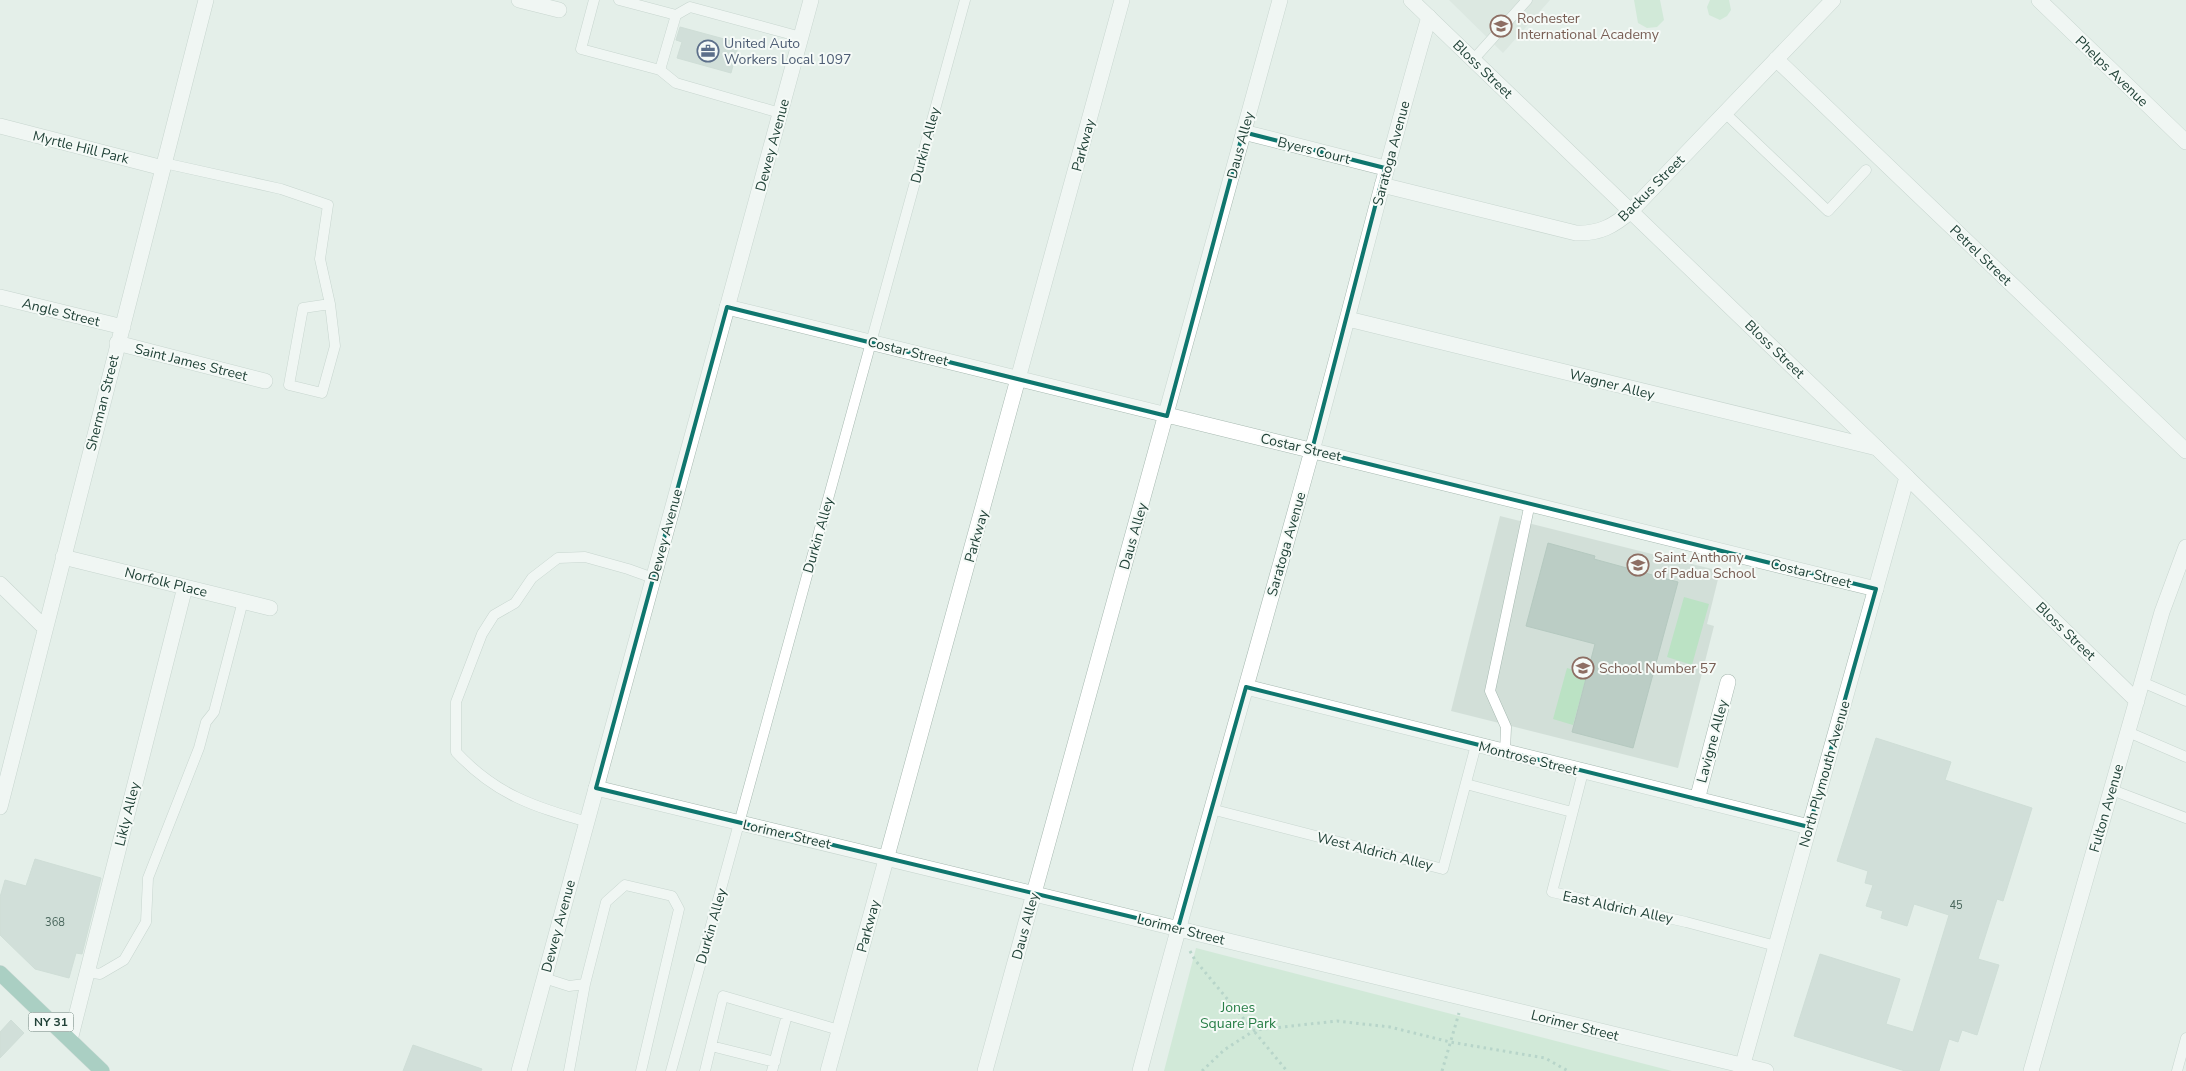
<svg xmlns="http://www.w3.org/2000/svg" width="2186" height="1071" viewBox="0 0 2186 1071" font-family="'Nunito Sans',sans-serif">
<rect width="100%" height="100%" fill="#e4efe9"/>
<path fill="#d2dfd8" d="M1449 0H1550L1503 53Z
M1500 516 1720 571 1707 624 1714 626 1678 768 1451 711Z"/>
<path fill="#bbe2c4" d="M1634 0H1660L1664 20 1657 27 1647 28 1638 23Z
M1710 0H1729L1731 10 1727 16 1720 20 1709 15 1707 7Z
M1684 597 1709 604 1692 665 1667 657Z
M1567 668 1587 674 1573 725 1553 719Z
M1196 948 1672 1071H1164Z"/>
<path fill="#bbcdc5" stroke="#b5c9c0" d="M680 27 739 43 731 73 677 58 682 42 676 40Z
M1548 543 1595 556 1594 559 1678 582 1633 748 1572 732 1595 644 1526 626Z
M1876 738 1951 762 1945 780 2032 808 2003 901 1997 899 1978 959 1999 965 1977 1035 1962 1030 1958 1042 1949 1039 1939 1071H1905L1794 1036 1820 954 1900 979 1886 1024 1913 1032 1949 915 1914 904 1907 926 1881 918 1883 911 1866 906 1873 885 1865 883 1868 871 1837 861Z
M35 859 101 878 82 954 76 953 69 978 35 969 0 935V897L5 880 26 886Z
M11 1020 24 1033 0 1058V1032Z
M413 1045 482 1069 481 1071H403Z"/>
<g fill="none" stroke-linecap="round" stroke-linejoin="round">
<g stroke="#a6b8b0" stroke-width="11">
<path id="service" d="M594 0 581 49 660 70 676 83 780 113
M619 0 676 15 690 7 801 37
M1473 60 1527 0
M660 70 676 15
M1725 113 1828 211 1866 170
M164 163 281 189 328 205 320 259 330 304 335 346 322 393 289 385 303 308 330 304
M2142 682 2186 701
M2128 732 2186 757
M1505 752 1506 727 1490 691 1530 503
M1583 772 1552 892 1686 922 1776 946
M1466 784 1572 812
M2112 790 2186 818
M1211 809 1443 869 1476 745
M587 822C533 806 496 795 456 752V702L482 634 494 615 515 603 532 578 558 558 585 557 628 569 653 578
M87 972 100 974 124 960 146 922 148 878 199 748 206 722 214 712 243 601
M544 978 569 986 585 984
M711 1046 775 1062
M569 1071 585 984 606 902 625 885 672 896 679 909 641 1071
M671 1071 965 0
M705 1071 723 996 839 1030
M772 1071 787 1015
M2177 1071 2186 1038"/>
</g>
<g stroke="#a6b8b0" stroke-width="16">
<path id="minor" d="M519 0 559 10
M2039 0 2186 142
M1776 59 2186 451
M0 126 163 168
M1243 132 1385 168
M1382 185 1576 233C1599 234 1614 226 1631 211L1833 0
M0 297 123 327
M727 307 1876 589
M1348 319 1877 448
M117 343 265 381
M1907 477 2137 701
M63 557 270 608
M0 584 45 628
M1246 687 1809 827
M596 788 1766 1071
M1697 800 1728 682
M0 807 206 0
M70 1040 185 587
M828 1071 1122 0
M985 1071 1280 0
M1140 1071C1197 855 1260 641 1319 425 1356 289 1389 152 1429 17
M2031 1071 2162 612 2186 547"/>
</g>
<g stroke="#a6b8b0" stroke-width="16">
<path id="tertiary" d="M1411 0 1907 477 1741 1071
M519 1071 811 0"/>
</g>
<g stroke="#c1cac7" stroke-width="16">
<path id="primary" d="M0 973 102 1071"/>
</g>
<path stroke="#81b5a3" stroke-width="3" stroke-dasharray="2.5 4" stroke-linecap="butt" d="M1190 951 1195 960 1287 1071
M1202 1071 1224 1050 1255 1030 1337 1021 1390 1027 1450 1042 1545 1058 1568 1071
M1442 1071 1459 1013"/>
<use href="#service" stroke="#fff" stroke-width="10"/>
<use href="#minor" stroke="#fff" stroke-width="15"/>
<use href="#tertiary" stroke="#fff" stroke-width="15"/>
<use href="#primary" stroke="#64a895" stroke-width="15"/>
</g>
<path d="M0 0H2186V1071H0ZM1243 132 1385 168 1312 450 1876 589 1809 827 1246 687 1178 928 596 788 727 307 1167 416Z" fill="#e4efe9" fill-opacity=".55" fill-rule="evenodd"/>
<path fill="none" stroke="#0f766e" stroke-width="4" stroke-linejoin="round" d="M1243 132 1385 168 1312 450 1876 589 1809 827 1246 687 1178 928 596 788 727 307 1167 416Z"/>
<defs>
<g id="school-ring" transform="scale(1.125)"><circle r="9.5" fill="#f5faf7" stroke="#8d6e63" stroke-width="1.5"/><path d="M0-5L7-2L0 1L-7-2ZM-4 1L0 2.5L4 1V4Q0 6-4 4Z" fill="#8d6e63"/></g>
<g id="office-ring" transform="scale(1.125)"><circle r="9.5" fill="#f5faf7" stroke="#5c6f8a" stroke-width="1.5"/><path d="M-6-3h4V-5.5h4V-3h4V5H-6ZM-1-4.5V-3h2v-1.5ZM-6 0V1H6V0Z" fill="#5c6f8a"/></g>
</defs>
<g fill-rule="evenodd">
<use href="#school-ring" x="1501" y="26"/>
<use href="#office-ring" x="708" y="51"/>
<use href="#school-ring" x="1638" y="565"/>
<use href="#school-ring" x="1583" y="668"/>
</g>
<g text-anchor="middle" stroke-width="4" stroke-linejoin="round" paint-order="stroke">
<g font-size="11" fill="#48655b">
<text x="1956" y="909">45</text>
<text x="55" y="926">368</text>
</g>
<rect fill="#f5faf7" stroke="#617971" stroke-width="1" x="28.5" y="1012.5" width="45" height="19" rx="4"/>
<g font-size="12" font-weight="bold" fill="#214238">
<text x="51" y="1026">NY 31</text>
</g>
<g font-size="14" fill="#785e54" stroke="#f5faf7" text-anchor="start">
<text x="1517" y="23">Rochester<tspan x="1517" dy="16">International Academy</tspan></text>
<text x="1654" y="562">Saint Anthony<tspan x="1654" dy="16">of Padua School</tspan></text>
<text x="1599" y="673">School Number 57</text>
</g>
<g font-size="14" fill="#4e5e75" stroke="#f5faf7" text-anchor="start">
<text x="724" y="48">United Auto<tspan x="724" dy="16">Workers Local 1097</tspan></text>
</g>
<g font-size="14" fill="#214238" stroke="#f5faf7">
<text transform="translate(1483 69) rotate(44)" y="5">Bloss Street</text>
<text transform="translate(2112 71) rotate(44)" y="5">Phelps Avenue</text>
<text transform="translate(772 145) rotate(-75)" y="5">Dewey Avenue</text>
<text transform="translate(925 145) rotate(-75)" y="5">Durkin Alley</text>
<text transform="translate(1083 145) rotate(-75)" y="5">Parkway</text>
<text transform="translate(1240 145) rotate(-75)" y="5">Daus Alley</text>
<text transform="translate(81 147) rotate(14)" y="5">Myrtle Hill Park</text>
<text transform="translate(1314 150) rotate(14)" y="5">Byers Court</text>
<text transform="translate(1391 153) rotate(-75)" y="5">Saratoga Avenue</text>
<text transform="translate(1651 188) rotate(-45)" y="5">Backus Street</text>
<text transform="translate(1981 255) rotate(44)" y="5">Petrel Street</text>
<text transform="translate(61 312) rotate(14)" y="5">Angle Street</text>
<text transform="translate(1775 349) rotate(44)" y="5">Bloss Street</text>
<text transform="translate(908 351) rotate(14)" y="5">Costar Street</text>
<text transform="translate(191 362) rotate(14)" y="5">Saint James Street</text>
<text transform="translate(1612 384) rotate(14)" y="5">Wagner Alley</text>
<text transform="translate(102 403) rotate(-76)" y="5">Sherman Street</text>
<text transform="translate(1301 447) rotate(13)" y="5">Costar Street</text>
<text transform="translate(665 535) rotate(-75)" y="5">Dewey Avenue</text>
<text transform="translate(818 535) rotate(-74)" y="5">Durkin Alley</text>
<text transform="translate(976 536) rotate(-74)" y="5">Parkway</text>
<text transform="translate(1133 536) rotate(-74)" y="5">Daus Alley</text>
<text transform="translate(1286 544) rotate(-74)" y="5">Saratoga Avenue</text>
<text transform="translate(1811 573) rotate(14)" y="5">Costar Street</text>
<text transform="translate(166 582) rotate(14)" y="5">Norfolk Place</text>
<text transform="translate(2066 631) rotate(44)" y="5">Bloss Street</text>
<text transform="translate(1712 741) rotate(-75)" y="5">Lavigne Alley</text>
<text transform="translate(1528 758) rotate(14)" y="5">Montrose Street</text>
<text transform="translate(1824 774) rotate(-74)" y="5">North Plymouth Avenue</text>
<text transform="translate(2106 808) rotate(-74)" y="5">Fulton Avenue</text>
<text transform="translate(127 814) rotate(-76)" y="5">Likly Alley</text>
<text transform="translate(787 834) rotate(13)" y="5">Lorimer Street</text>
<text transform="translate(1375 851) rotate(14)" y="5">West Aldrich Alley</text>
<text transform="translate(1618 907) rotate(12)" y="5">East Aldrich Alley</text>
<text transform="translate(558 926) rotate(-75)" y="5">Dewey Avenue</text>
<text transform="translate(711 926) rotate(-74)" y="5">Durkin Alley</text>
<text transform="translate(868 926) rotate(-75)" y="5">Parkway</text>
<text transform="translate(1025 926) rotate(-75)" y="5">Daus Alley</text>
<text transform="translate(1181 929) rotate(14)" y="5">Lorimer Street</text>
<text transform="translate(1575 1025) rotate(14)" y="5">Lorimer Street</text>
</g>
<g font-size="14" fill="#277e46" stroke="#f5faf7">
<text x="1238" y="1012">Jones<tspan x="1238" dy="16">Square Park</tspan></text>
</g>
</g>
</svg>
